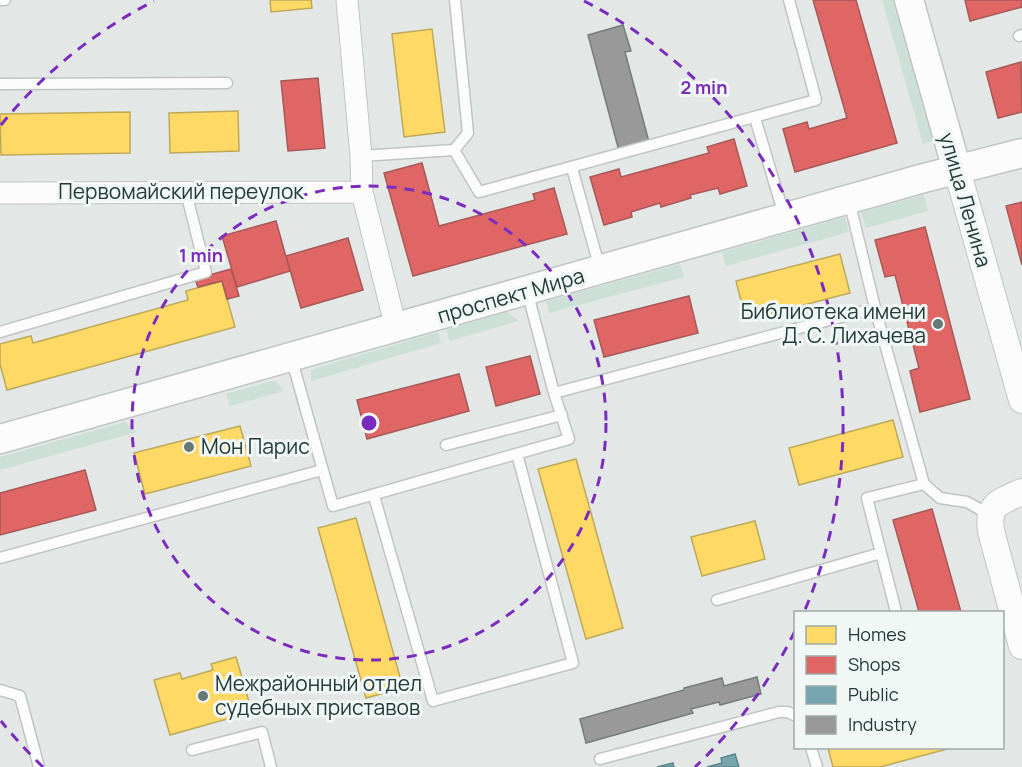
<svg xmlns="http://www.w3.org/2000/svg" width="1022" height="767" viewBox="0 0 1022 767" font-family="Manrope,sans-serif">
<rect width="100%" height="100%" fill="#e3e8e7"/>
<path fill="#cde0d7" d="M882 0H897L935 140 923 144Z
M924 195 928 211 866 228 861 212Z
M845 217 849 232 726 266 722 252Z
M680 264 684 277 549 313 546 301Z
M507 312 519 321 450 341 446 329Z
M438 332 441 343 311 381V371L316 368Z
M271 381H276L284 391 230 406 226 394Z
M125 422 137 432 0 470V457Z"/>
<path fill="#ffd966" stroke="#bda958" stroke-width="1.5" d="M270 0H311L312 8 271 12Z
M432 29 445 132 404 137 392 34Z
M238 111 239 151 170 153 169 113Z
M130 112V153L1 155 0 114Z
M840 254 850 293 746 320 736 281Z
M222 281 235 327 7 390 0 364V344L31 336 33 343 188 300 186 291Z
M893 420 903 457 799 485 789 448Z
M240 426 251 466 145 494 134 453Z
M576 459 623 628 586 639 538 469Z
M356 518 403 688 366 698 318 528Z
M755 521 765 559 702 576 691 537Z
M236 657 252 712 170 735 154 680 180 673 182 679 213 670 211 664Z
M828 748H951L880 767H833Z"/>
<path fill="#e06666" stroke="#a75958" stroke-width="1.5" d="M813 0H856L897 143 795 172 783 129 807 122 809 129 847 118Z
M965 0H1022V7L970 21Z
M1021 62 1022 112 998 118 986 72Z
M318 78 325 148 288 151 281 81Z
M734 139 747 186 720 194 718 188 690 195 691 198 661 207 660 203 631 212 632 217 604 225 590 177 619 169 621 177 709 153 707 147Z
M422 163 439 226 535 200 533 194 554 188 567 234 413 276 384 173Z
M1022 202V265L1006 206Z
M276 221 290 271 237 287 222 236Z
M925 227 970 399 920 412 910 371 919 368 895 275 885 277 875 240Z
M348 238 363 290 301 308 286 256Z
M231 269 239 296 227 299 222 281 198 287 195 279Z
M689 296 698 333 604 357 594 320Z
M530 356 540 394 496 406 486 367Z
M459 374 469 411 367 439 357 400Z
M85 470 96 510 0 535V493Z
M932 509 961 612H919L893 520Z"/>
<path fill="#76a5af" stroke="#5d858b" stroke-width="1.5" d="M735 754 739 767H707L722 763 721 758Z
M673 763 674 767H657Z"/>
<path fill="#999" stroke="#757c7c" stroke-width="1.5" d="M623 25 631 51 625 52 649 142 619 151 588 35Z
M757 677 761 694 720 705 719 702 691 709 693 713 586 743 580 719 684 690V688L722 678 724 686Z"/>
<g fill="none" stroke-linecap="round" stroke-linejoin="round">
<g stroke="#c0c5c4" stroke-width="13">
<path id="service" d="M0 0H5
M1019 36 1022 35
M0 84 227 83
M755 118 784 215
M454 150 479 192 816 100 789 0
M361 156 454 150 468 133 455 0
M572 168 600 269
M527 291 554 393 875 308 849 200
M875 308 924 484
M0 332 206 272 186 192
M291 357 333 506 569 439 554 393
M446 445 562 415
M374 496 433 701 573 663 517 454
M0 558 322 470
M717 600 881 553
M896 612 867 498 924 484 940 498 967 502 990 515
M0 690 20 696 39 767
M811 748 817 767
M192 750 262 732 271 767
M600 759 779 712H788L796 716"/>
</g>
<g stroke="#c0c5c4" stroke-width="23">
<path id="minor" d="M347 0 361 156 362 192 396 328
M0 193 362 192"/>
</g>
<g stroke="#c0c5c4" stroke-width="28">
<path id="tertiary" d="M957 170 1022 400
M1022 492C999 502 987 504 991 531L1022 646"/>
</g>
<g stroke="#bfc5c4" stroke-width="31">
<path id="secondary" d="M909 0 957 170
M0 439 924 178 1022 153"/>
</g>
<use href="#service" stroke="#fbfcfb" stroke-width="10"/>
<use href="#minor" stroke="#fbfcfb" stroke-width="21"/>
<use href="#tertiary" stroke="#fbfcfb" stroke-width="26"/>
<use href="#secondary" stroke="#fbfcfb" stroke-width="28"/>
</g>
<g fill="none" stroke="#7b2cbf" stroke-width="3" stroke-dasharray="10 8">
<circle cx="369" cy="423" r="237"/>
<path d="M795 631A474 474 0 0 1 695 767M43 767A474 474 0 0 1 1 721M1 125A474 474 0 0 1 154 1M584 1A474 474 0 0 1 804 612"/>
</g>
<g fill="#667775" stroke="#f1f7f5" stroke-width="2">
<circle cx="938" cy="324" r="6"/>
<circle cx="189" cy="447" r="6"/>
<circle cx="203" cy="696" r="6"/>
</g>
<g text-anchor="middle" stroke-width="6" stroke-linejoin="round" paint-order="stroke">
<g font-size="21" fill="#223a38" stroke="#f1f7f5">
<text x="181" y="199">Первомайский переулок</text>
<text transform="translate(965 200) rotate(74)" y="7">улица Ленина</text>
<text transform="translate(511 296) rotate(-16)" y="7">проспект Мира</text>
</g>
<g font-size="21" fill="#223a38" stroke="#f1f7f5" text-anchor="start">
<text x="926" y="319" text-anchor="end">Библиотека имени<tspan x="926" dy="24">Д. С. Лихачева</tspan></text>
<text x="201" y="454">Мон Парис</text>
<text x="215" y="691">Межрайонный отдел<tspan x="215" dy="24">судебных приставов</tspan></text>
</g>
</g>
<circle cx="369" cy="423" r="9" fill="#7b2cbf" stroke="#f1f7f5" stroke-width="3"/>
<g font-size="18" text-anchor="middle" font-weight="bold" fill="#7b2cbf" stroke="#f1f7f5" stroke-width="6" stroke-linejoin="round" paint-order="stroke">
<text x="704" y="94">2 min</text>
<text x="201" y="262">1 min</text>
</g>
<rect x="794" y="611" width="210" height="138" fill="#f1f7f5" stroke="#9eaba9" stroke-width="1.5"/>
<rect x="806" y="626" width="30" height="18" fill="#ffd966" stroke="#9eaba9" stroke-width="1.5"/>
<text x="848" y="641" font-size="18" fill="#223a38">Homes</text>
<rect x="806" y="656" width="30" height="18" fill="#e06666" stroke="#9eaba9" stroke-width="1.5"/>
<text x="848" y="671" font-size="18" fill="#223a38">Shops</text>
<rect x="806" y="686" width="30" height="18" fill="#76a5af" stroke="#9eaba9" stroke-width="1.5"/>
<text x="848" y="701" font-size="18" fill="#223a38">Public</text>
<rect x="806" y="716" width="30" height="18" fill="#999999" stroke="#9eaba9" stroke-width="1.5"/>
<text x="848" y="731" font-size="18" fill="#223a38">Industry</text>
</svg>
